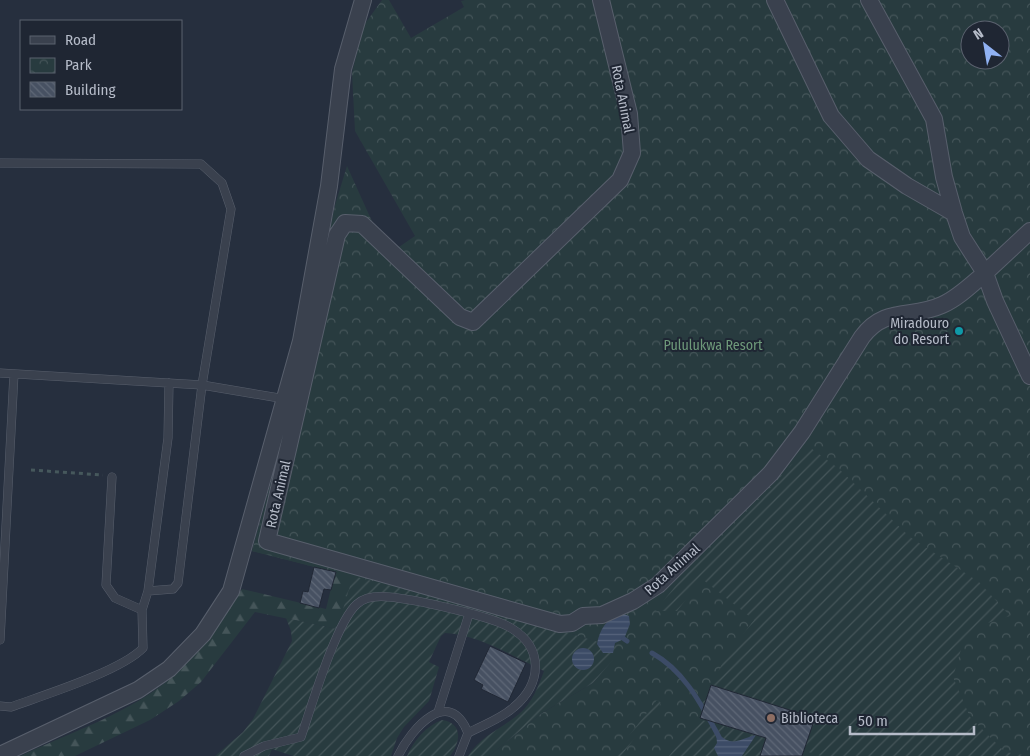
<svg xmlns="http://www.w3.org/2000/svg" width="1030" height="756" viewBox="0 0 1030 756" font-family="'Fira Sans Condensed',sans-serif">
<defs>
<pattern id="forest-firs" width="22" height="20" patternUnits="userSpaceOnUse" patternTransform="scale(1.25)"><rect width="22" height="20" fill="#283b3f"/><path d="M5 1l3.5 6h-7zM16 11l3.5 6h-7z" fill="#455559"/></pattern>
<pattern id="park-crowns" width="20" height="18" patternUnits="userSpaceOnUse" patternTransform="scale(1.25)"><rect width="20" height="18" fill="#283b3f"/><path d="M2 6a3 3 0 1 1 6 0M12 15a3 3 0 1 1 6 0" fill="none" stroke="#455559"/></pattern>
<pattern id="garden-furrows" width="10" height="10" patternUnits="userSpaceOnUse" patternTransform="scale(1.25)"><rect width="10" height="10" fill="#283b3f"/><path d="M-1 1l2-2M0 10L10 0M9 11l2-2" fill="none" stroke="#455559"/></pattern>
<pattern id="water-rules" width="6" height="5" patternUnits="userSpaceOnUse" patternTransform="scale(1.25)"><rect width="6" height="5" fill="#3c4b66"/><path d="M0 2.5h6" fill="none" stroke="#56637b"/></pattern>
<pattern id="building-back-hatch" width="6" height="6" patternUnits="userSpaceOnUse" patternTransform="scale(1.25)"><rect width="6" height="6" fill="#475162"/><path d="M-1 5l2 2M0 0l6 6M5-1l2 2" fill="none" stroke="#5f6877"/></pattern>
</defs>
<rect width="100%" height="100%" fill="#262f3e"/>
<path fill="url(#forest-firs)" d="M295 397 363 549 337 629 255 612 201 682 179 701 150 720 75 756H20C69 733 133 712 173 676 202 651 220 618 242 589L326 609 335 572 252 551Z"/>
<path fill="url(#park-crowns)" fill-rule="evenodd" d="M382 0H389L411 38 464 7 461 1 465 0H1030V756H489L542 713 593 683 621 649 545 626 252 551 295 397 335 205 347 166 375 228 396 249 415 236 355 131 352 73 364 25ZM970 30H1000V60H970Z"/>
<path fill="url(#garden-furrows)" d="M808 446 838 468 910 537 979 582 1010 616 978 626 962 646 953 677 970 717 1005 752 1030 756H821L802 750 807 743 815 718 711 685 725 658 754 620 702 579 677 611H656C700 550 760 504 808 446Z
M353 576 545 626 622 649 593 683 542 713 489 756H468C481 736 501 729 519 714 532 703 538 687 544 671 514 657 480 635 445 633L441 636 429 662 439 667 429 701 404 727 397 738 391 756H293L272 749 269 756H215L243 732 253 719 292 641 291 631 286 618 337 629Z
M657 700 661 703 621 756H613Z
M698 719 766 738 760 756H669Z
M442 720C463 723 461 742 450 756H407C414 740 426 726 442 720Z"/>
<path fill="url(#water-rules)" d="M621 613 629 616 630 624 624 639 615 643 613 653H603L597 644C600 629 606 619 621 613Z
M572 659a11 11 0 1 1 22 0a11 11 0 1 1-22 0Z
M716 732C733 748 736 740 756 735L742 756H718L714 748 717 743Z"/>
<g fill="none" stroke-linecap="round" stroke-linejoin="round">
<path stroke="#3c4b66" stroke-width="5" d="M624 639 627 641
M652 653C685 671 702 706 719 737"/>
</g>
<path fill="url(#building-back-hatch)" stroke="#212835" d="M314 567 336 572 331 590 324 589 319 608 300 603 303 591 308 592Z
M490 646 526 663 508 702 481 689 483 685 474 680Z
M711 685 815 718 802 756H760L766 738 700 718Z"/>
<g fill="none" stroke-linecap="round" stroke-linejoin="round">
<g stroke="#585f6c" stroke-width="9">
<path id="lane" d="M0 163 201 164 222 183 231 209 202 385 178 583 173 589 148 591
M0 373 202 385 285 399
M112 477 106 585 115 598 142 610
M0 640 14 374
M0 706 11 707C44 695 121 671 143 648L142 610 148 591 168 438 169 383
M438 712 469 614
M244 756 264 746 301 737C311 708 336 622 357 604 365 597 379 596 389 597 413 599 492 616 511 628 544 648 542 683 514 707 501 719 483 725 468 733
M398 756C411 729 449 685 468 733L459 756"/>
</g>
<g stroke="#585f6c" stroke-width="18">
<path id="street" d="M601 0 629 114 632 153 620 180 473 322 460 317 362 224 345 223 337 235 267 541 560 624 572 623 583 616 602 615 633 601 658 585 771 473 802 432 862 337C885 306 911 319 942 305 958 298 972 284 985 273L995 301 1030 376
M775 0 831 116 868 159 907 186 954 213
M869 0 934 119 944 177 954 213 962 237 985 273 1030 231
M0 755 138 690 169 669 203 634 231 591 301 341 329 186 343 69 363 0"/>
</g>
<path stroke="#46585c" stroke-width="3" stroke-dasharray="4 4" stroke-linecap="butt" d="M31 470 103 475"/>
<use href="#lane" stroke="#3a414e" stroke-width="8"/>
<use href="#street" stroke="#3a414e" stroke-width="16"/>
</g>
<circle fill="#0f9aa8" stroke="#1f2633" stroke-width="2" cx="959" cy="331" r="5"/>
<circle fill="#8d6e63" stroke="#1f2633" stroke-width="2" cx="771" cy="718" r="5"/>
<g text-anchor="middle" stroke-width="4" stroke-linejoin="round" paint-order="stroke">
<g font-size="14" fill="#b6bcc9" stroke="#1f2633">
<text transform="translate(623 99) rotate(79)" y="5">Rota Animal</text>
<text transform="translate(278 494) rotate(-77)" y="5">Rota Animal</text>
<text transform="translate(672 569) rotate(-42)" y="5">Rota Animal</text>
</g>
<g font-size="14" fill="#b6bcc9" stroke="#1f2633" text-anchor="end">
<text x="949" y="328">Miradouro<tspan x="949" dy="16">do Resort</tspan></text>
<text x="781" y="723" text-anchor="start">Biblioteca</text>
</g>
<g font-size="14" fill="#6e997a" stroke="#1f2633">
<text x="713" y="350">Pululukwa Resort</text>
</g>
</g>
<rect x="20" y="20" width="162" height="90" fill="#1f2633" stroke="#5b626f"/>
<rect x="30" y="36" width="25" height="8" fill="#3a414e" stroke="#5b626f"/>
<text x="65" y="45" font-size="15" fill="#b6bcc9">Road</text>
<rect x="30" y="58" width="25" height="15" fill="url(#park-crowns)" stroke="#5b626f"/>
<text x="65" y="70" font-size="15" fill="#b6bcc9">Park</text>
<rect x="30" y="82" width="25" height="15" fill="url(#building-back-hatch)" stroke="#5b626f"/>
<text x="65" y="95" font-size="15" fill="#b6bcc9">Building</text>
<g transform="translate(985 45) rotate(329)"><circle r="24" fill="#1f2633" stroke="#5b626f"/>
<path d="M0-4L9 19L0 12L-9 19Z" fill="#90b1f3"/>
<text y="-8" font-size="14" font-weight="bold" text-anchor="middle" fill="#b6bcc9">N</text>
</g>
<path d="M850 726v8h124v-8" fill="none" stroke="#b6bcc9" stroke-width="2.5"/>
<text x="858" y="726" font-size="15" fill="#b6bcc9" stroke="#1f2633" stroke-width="4" paint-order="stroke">50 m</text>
</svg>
